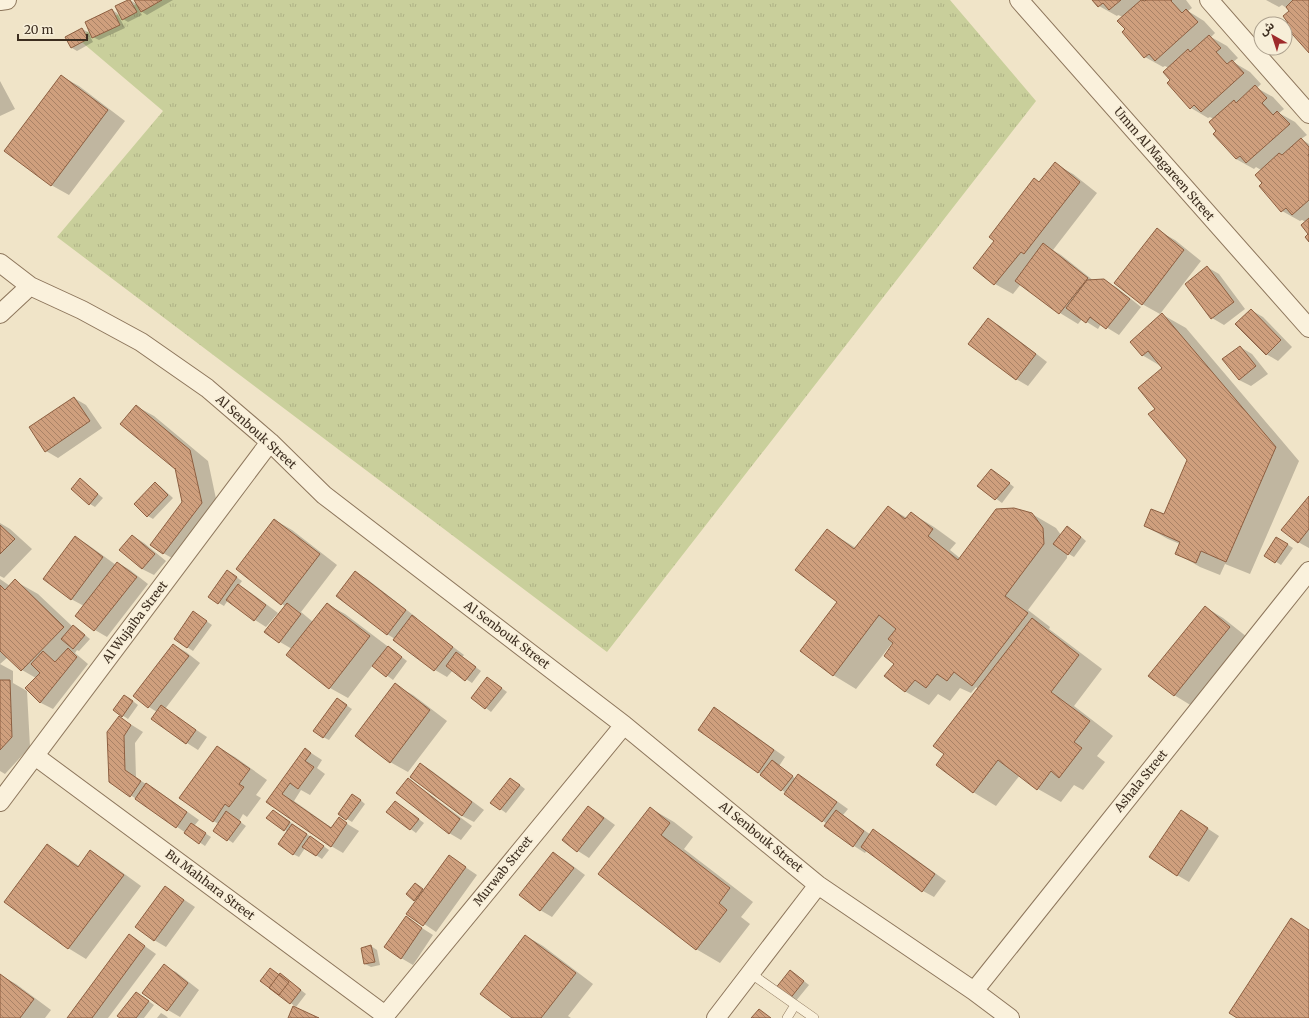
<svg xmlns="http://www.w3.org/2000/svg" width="1309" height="1018" viewBox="0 0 1309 1018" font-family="Merriweather,'Noto Sans Arabic',serif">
<defs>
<pattern id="grass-tufts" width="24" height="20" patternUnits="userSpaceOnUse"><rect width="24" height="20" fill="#c9cf9b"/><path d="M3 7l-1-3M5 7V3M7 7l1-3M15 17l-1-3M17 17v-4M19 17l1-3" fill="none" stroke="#aeb285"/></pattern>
<pattern id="building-back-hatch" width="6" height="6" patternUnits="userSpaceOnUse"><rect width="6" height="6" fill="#cf9f7d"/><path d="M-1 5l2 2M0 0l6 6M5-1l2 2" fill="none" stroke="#a98266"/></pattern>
</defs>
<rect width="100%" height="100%" fill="#f0e4c8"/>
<path fill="url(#grass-tufts)" d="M143 0H950L1036 101 607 652 57 237 163 111 77 38Z"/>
<path fill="#0003" d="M130 0 138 5 135 0H173L147 15 139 10 142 15 128 22 123 19Z
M1093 0H1186L1192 8 1188 11 1204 21 1215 33 1211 37 1227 46 1238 58 1233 62 1250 72 1261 84 1257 88 1273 97 1284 109 1279 113 1295 122 1307 135 1301 139 1309 144V233L1306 222 1302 220 1300 221 1282 211 1264 183 1261 170 1256 167 1254 169 1236 159 1218 131 1214 119 1210 117 1208 118 1191 108 1172 80 1169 68 1165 66 1163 67 1145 57 1127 29 1123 17 1118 15 1117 16 1099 6Z
M1266 0H1309V51L1290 23 1291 11 1282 5 1279 7Z
M112 10 117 13 125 28 99 40 93 37Z
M82 29 88 32 93 42 77 51 72 48Z
M61 76 79 86 125 121 69 195 51 185Z
M0 81 15 109 0 116Z
M1055 164 1073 174 1097 193 1053 250 1061 255 1094 281 1103 280 1116 287 1141 307 1119 335 1101 324 1098 329 1082 319 1078 324 1060 313 1021 284 1013 294 995 284 974 268Z
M1157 230 1175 240 1201 261 1160 314 1142 304Z
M1207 267 1219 274 1245 309 1224 325 1212 318Z
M1251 310 1263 317 1292 347 1278 361 1266 354Z
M1163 315 1186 328 1299 461 1250 574 1225 564 1220 575 1200 567 1176 553 1180 544 1168 539 1145 526 1164 515 1188 460 1157 409 1164 368 1142 355Z
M988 319 1000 326 1047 362 1028 386 1016 379 969 343Z
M1240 347 1252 354 1268 374 1251 386 1239 380Z
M74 398 86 405 102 428 58 458 46 451Z
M136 406 154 416 208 461 219 513 181 563 163 553 183 503 177 469Z
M992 470 1014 487 1002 503 979 486Z
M80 479 103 498 95 507 90 504Z
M155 483 160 486 173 498 153 519 148 516Z
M1309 497V548L1298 542Z
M888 507 907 518 911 513 934 527 956 543 950 550 961 559 1032 514 1056 528 1061 535 1073 530 1086 541 1074 557 1067 553V558L1028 610 1050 627 1049 629 1102 669 1074 706 1113 736 1097 756 1105 762 1083 790 1074 785 1061 802 1038 789 1020 775 996 806 973 792 945 754 978 689 976 687 971 693 960 688 950 701 938 694 929 705 906 692 886 676 896 664 894 643 893 642 856 689 833 675 839 602 827 530 856 548Z
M275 520 292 530 337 565 301 612 313 622 327 604 345 614 407 661 393 680 373 665 348 698 330 688 287 655 292 649 280 642 285 606 282 604Z
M0 523 10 529 32 549 4 578 0 576Z
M133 536 144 543 166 561 154 575 142 569 121 550Z
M76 538 87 544 116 565 118 563 130 570 148 584 107 637 95 630 77 616 84 606 71 599Z
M1282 541 1293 548 1281 565 1266 555Z
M355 572 367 579 417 618 416 619 464 655 462 657 481 671 472 683 453 670 447 677 435 670 395 639 387 634Z
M232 574 242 581 239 585 250 592 278 613 266 627 255 620 228 600 224 606 219 603Z
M0 579 10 586 15 581 38 594 73 627 79 630 90 639 79 651 77 650 75 653 88 664 53 709 41 703 26 688 36 678 22 670 8 657 0 664 13 671V683L27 691 30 747 5 774 0 771Z
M1205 607 1223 618 1247 637 1192 706 1174 695Z
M199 616 212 625 193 651 175 639Z
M174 645 186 652 200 663 165 709 207 737 198 750 187 743 157 712 149 707Z
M492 681 507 692 491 712 472 697Z
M395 685 413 695 447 721 408 772 390 762Z
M130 699 138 705 128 719 114 710Z
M343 703 352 709 329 740 323 737Z
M714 708 726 715 785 757 779 766 796 779 798 776 810 782 848 809 843 815 871 835 874 831 885 837 946 881 934 897 923 891 867 850 865 853 854 846 827 824 758 772Z
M119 717 143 732 135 743 136 778 158 791 199 820 194 826 211 837 205 846 110 781Z
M217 747 235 757 267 780 256 795 261 798 247 817 243 814 239 821 246 826 233 843 214 830 219 824 213 821Z
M305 749 322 760 317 768 325 774 310 795 301 790 294 801 332 828 339 819 359 831 343 853 331 846 268 802Z
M421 764 432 771 484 810 474 822 462 816Z
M408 780 420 787 472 826 461 840 449 833Z
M516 782 525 789 506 813 492 803Z
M358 798 365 804 352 822 347 819Z
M396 802 424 823 416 833 388 812Z
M589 807 600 814 615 825 589 858 578 851Z
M650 808 674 822 693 837 684 849 753 902 741 917 750 924 720 963 696 949Z
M1181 811 1219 836 1189 882 1177 875Z
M279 814 329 850 322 859 305 848 299 857 293 854 288 832 268 818Z
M48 846 65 856 79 866 90 851 108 862 141 886 86 959 68 948 5 902Z
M553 853 565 860 585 875 552 917 540 910Z
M449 856 477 875 436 932 408 913 417 901 408 894 415 884 424 890Z
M165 887 195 907 166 947 154 940Z
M406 918 433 935 413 965 401 958Z
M129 935 156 954 108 1018H68Z
M526 936 543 946 593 984 568 1016 571 1018H513Z
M371 946 377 950 380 965 371 967 365 964Z
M164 966 176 972 199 990 180 1017 168 1010 144 993Z
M280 974 306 994 296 1007 262 981Z
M0 975 16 984 51 1010 45 1018H0Z
M796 975 809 985 795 1002 790 999Z
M142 996 154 1005 144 1018H121Z
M161 1013 166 1016 168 1018H157Z"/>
<path fill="url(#building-back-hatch)" stroke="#8d5f41" d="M128 0H130L137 12 122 20 115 6Z
M134 0H162L141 12Z
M1092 0H1121L1109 10 1103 3 1098 7Z
M1141 0 1145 1 1146 0H1172L1171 1 1182 13 1186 9 1198 22 1155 61 1149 54 1144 58 1122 32 1125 29 1117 21Z
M1293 0H1309V53L1285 26 1288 23 1283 16 1289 11 1286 7Z
M112 9 120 25 92 38 85 22Z
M82 28 88 39 71 48 65 37Z
M1209 35 1221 48 1216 52 1227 64 1232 60 1244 73 1201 112 1194 105 1190 109 1167 83 1170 80 1163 72 1188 49 1190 52Z
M61 75 108 110 51 186 4 151Z
M1255 85 1267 98 1262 103 1273 115 1277 111 1290 124 1246 163 1240 156 1236 159 1213 134 1216 131 1209 122 1234 100 1236 103Z
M1301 138 1309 147V154L1308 155 1309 157V200L1292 215 1286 208 1281 212 1259 186 1262 183 1255 175 1279 153 1282 155Z
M1055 162 1080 182 1024 254 1021 252 994 285 973 268 994 241 989 237 1034 178 1039 182Z
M1309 218V242L1305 237 1308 234 1301 225Z
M1157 228 1184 250 1142 305 1114 283Z
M1043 243 1088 278 1059 314 1015 281Z
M1207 266 1234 302 1211 319 1185 284Z
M1104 279 1130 299 1106 329 1090 317 1086 323 1066 308 1087 280Z
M1251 309 1281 340 1266 355 1235 324Z
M1162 313 1276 447 1226 562 1201 551 1196 563 1175 554 1180 542 1144 526 1151 509 1164 514 1187 460 1148 414 1155 409 1138 388 1162 368 1148 351 1142 356 1130 342Z
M988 318 1036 354 1016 380 968 344Z
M1240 346 1256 366 1239 380 1222 359Z
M74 397 90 421 45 452 29 427Z
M136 405 190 450 202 503 163 554 150 545 182 502 175 468V469L120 424Z
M991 469 1010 483 995 500 977 486Z
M80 478 98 494 89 505 71 489Z
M155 482 168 495 147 517 134 504Z
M1309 496V529L1298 543 1281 530Z
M888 506 905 519 911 512 933 529 928 536 958 560 996 509 1014 508 1032 513 1043 528 1044 544 1005 596 1028 613 972 686 954 672 947 681 937 674 926 688 915 680 905 692 884 676 894 664 884 656 893 643 888 639 896 629 879 615 833 676 800 651 837 602 795 570 827 529 854 549Z
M274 519 320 554 281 605 236 569Z
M0 525 15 539 0 554Z
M1067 526 1081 537 1068 555 1053 544Z
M132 535 155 554 142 569 119 550Z
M75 536 103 557 71 600 43 579Z
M1276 537 1288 544 1275 563 1264 556Z
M117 562 137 577 94 631 75 616Z
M227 570 237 577 218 604 208 597Z
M355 571 406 610 387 635 336 596Z
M15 579 64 627 21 671 0 651V585L5 590Z
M238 584 266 605 254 621 226 600Z
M287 603 301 614 279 643 264 632Z
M327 603 370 636 329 689 286 655Z
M1205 606 1230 627 1174 696 1148 676Z
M193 611 207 621 187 648 174 639Z
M412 615 453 647 434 671 393 640Z
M1032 618 1079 655 1051 692 1090 721 1074 742 1082 748 1059 778 1051 771 1037 790 998 760 973 793 936 765 944 754 933 746Z
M73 625 85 635 73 649 61 639Z
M173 644 189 656 148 708 133 696Z
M388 646 402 657 386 677 372 666Z
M68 648 77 657 40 703 25 688 40 673 31 664 43 651 55 662Z
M456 652 476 667 465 681 446 666Z
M487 677 502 688 485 709 471 698Z
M0 680H10L12 737 0 750Z
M395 683 430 710 390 763 355 736Z
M124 695 133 701 122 717 113 710Z
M337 698 347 705 323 738 313 731Z
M161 705 196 730 186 744 151 719Z
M714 707 774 750 758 773 698 730Z
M119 716 131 725 124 736 125 770 141 781 130 797 109 782 107 732Z
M217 746 250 769 239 784 244 787 229 807 225 804 213 822 179 798Z
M305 748 311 753 305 761 314 767 298 789 290 783 282 794 331 828 339 817 347 823 331 847 266 802Z
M772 760 793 776 781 791 760 775Z
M420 763 472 802 462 816 410 777Z
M798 774 837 802 822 822 784 794Z
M408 778 460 819 449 834 396 793Z
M510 778 520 785 500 810 490 803Z
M146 783 187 812 176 828 135 799Z
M352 794 361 800 346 820 338 814Z
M395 801 419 819 410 830 386 812Z
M588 806 604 818 577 852 562 840Z
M650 807 670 823 661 835 730 888 719 903 727 910 696 950 598 874Z
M273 810 290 822 284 831 266 818Z
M836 810 864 831 853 847 824 826Z
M1181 810 1208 828 1177 876 1149 857Z
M226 811 241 822 227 841 213 831Z
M191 823 206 833 199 844 184 833Z
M292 824 307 834 293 855 278 844Z
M873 829 935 874 922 892 861 847Z
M310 836 324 846 316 856 302 847Z
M47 844 78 867 90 850 124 875 68 949 4 902Z
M553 852 574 868 540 911 519 895Z
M449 855 466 867 423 926 406 914Z
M415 883 423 889 414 901 406 894Z
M165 886 184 900 154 941 135 927Z
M406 916 422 928 401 959 384 947Z
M1291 918 1309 930V1018H1237L1229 1013Z
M129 934 145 946 92 1018H67Z
M525 935 576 973 541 1018H512L480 994Z
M371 945 375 962 364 964 361 948Z
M164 964 188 983 167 1011 142 993Z
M270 968 289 982 279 995 260 981Z
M790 970 804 981 789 1000 775 989Z
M280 973 301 990 290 1004 269 988Z
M0 974 34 999 20 1018H0Z
M136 992 149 1001 136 1018H120L117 1016Z
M293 1006 319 1018H288Z
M759 1009 771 1018H751Z"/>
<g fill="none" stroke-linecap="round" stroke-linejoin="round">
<g stroke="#8d765c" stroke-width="10">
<path id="service" d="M750 973 814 1018
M787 1018 795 1005"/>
</g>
<g stroke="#8d765c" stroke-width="20">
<path id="minor" d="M1019 0 1309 328
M1209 0 1309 114
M0 1 7 0
M0 263 30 286 82 310 141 342 207 388 270 442 324 495 624 725 818 885 974 991 1010 1018
M0 314 30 286
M35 756 385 1015
M0 802 270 442
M974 991 1309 571
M383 1018 624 725
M716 1018 818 885"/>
</g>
<use href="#service" stroke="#faf1dc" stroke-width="9"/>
<use href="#minor" stroke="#faf1dc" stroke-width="18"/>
</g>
<g text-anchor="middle" stroke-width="3" stroke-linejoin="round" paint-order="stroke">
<g font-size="12" fill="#3d2e20" stroke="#f7eed8">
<text transform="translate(1164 164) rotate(49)" y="4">Umm Al Magareen Street</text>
<text transform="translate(256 432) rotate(42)" y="4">Al Senbouk Street</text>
<text transform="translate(135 622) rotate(-53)" y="4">Al Wujaiba Street</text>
<text transform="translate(507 635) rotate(37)" y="4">Al Senbouk Street</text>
<text transform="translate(1141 781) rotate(-51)" y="4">Ashala Street</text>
<text transform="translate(761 837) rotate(39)" y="4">Al Senbouk Street</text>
<text transform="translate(503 871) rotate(-51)" y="4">Murwab Street</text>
<text transform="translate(210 885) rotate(37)" y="4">Bu Mahhara Street</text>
</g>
</g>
<g transform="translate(1273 36) rotate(321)"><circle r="19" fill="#f7eed8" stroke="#ada18e"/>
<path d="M0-3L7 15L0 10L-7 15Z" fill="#9e2a2b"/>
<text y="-6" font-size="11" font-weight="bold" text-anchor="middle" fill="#3d2e20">ش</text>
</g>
<path d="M18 34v6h69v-6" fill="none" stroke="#3d2e20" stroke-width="2"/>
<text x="24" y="34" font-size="12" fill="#3d2e20" stroke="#f7eed8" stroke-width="3" paint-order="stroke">20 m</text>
</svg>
